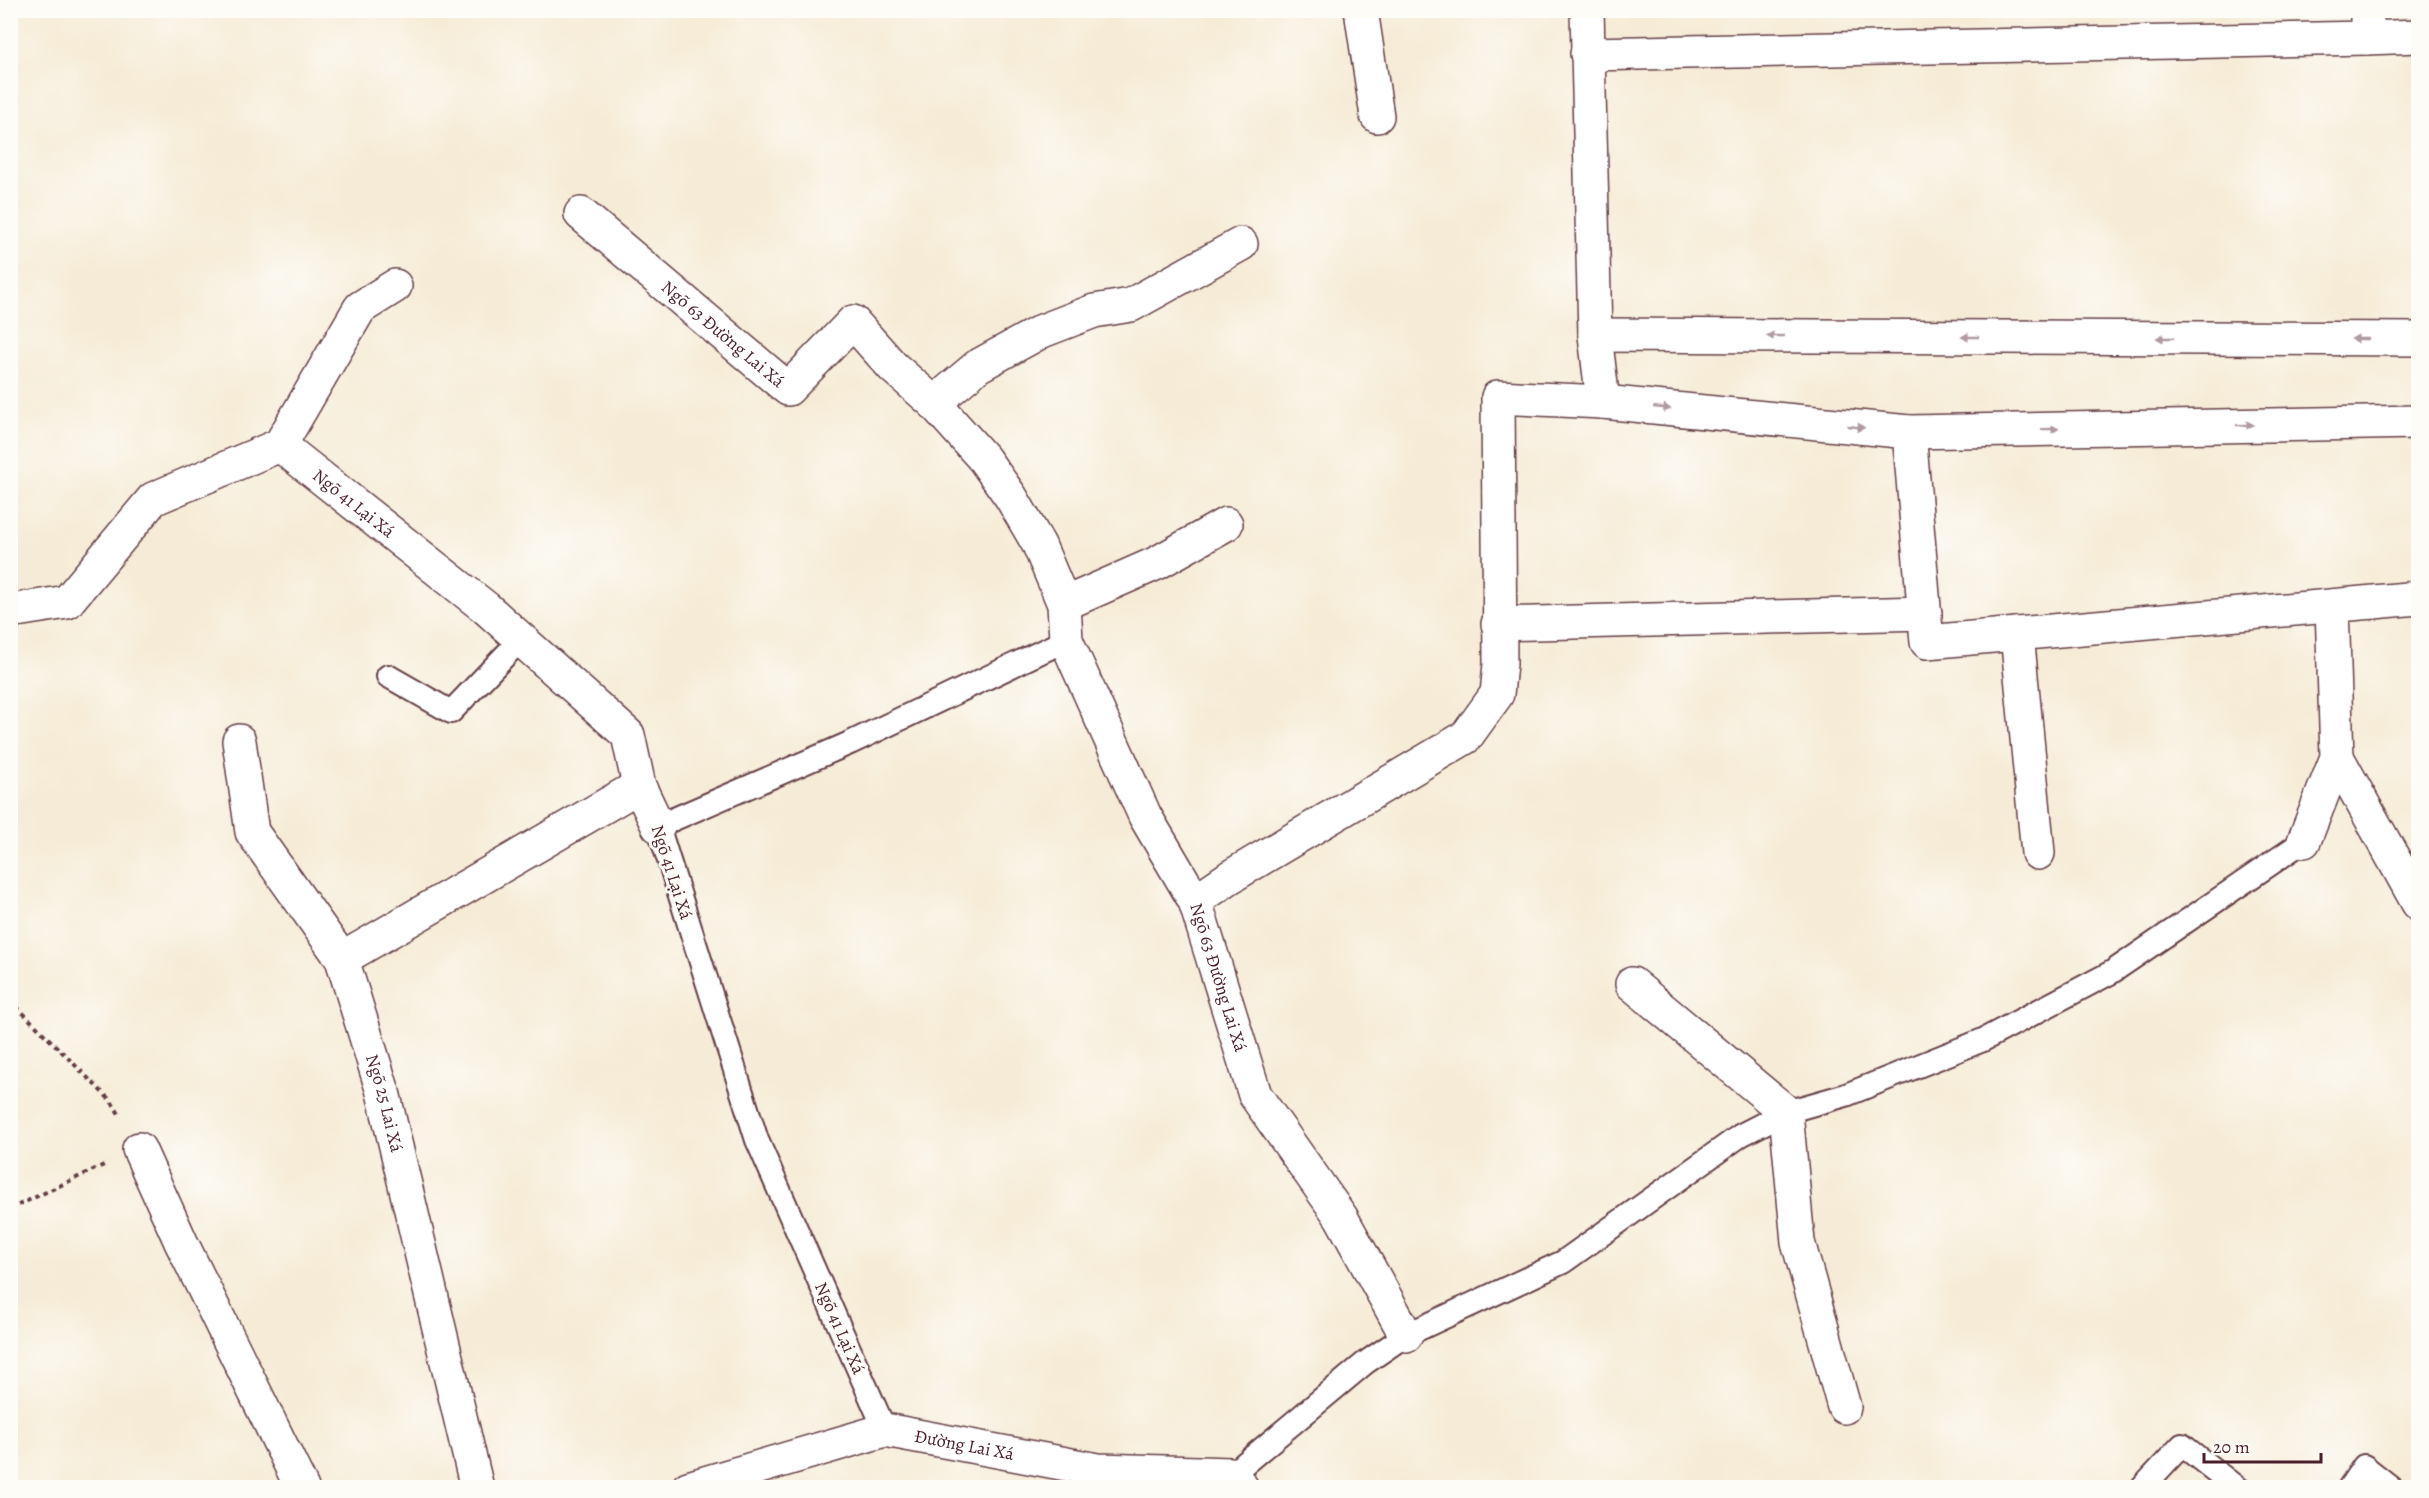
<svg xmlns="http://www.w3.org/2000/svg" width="2429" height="1498" viewBox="0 0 2429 1498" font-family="Alegreya,serif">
<rect width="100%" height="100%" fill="#fdfcf7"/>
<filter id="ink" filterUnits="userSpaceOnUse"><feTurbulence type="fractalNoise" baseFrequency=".0167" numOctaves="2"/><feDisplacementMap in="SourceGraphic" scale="12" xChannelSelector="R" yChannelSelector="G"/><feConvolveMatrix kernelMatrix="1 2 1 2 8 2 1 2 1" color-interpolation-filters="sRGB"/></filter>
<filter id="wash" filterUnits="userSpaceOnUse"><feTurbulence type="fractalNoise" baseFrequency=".008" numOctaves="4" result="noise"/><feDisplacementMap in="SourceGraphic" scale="24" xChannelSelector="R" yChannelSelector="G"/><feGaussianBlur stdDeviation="1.35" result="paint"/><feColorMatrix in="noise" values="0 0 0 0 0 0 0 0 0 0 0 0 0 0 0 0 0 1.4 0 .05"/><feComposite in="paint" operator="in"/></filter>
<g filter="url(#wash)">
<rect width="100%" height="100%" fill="#f6ebd6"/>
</g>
<g filter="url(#ink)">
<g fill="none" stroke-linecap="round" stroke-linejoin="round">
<g stroke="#643e45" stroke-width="26">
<path id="service" d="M388 676 451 712 521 639
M885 1430 757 1140 658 826 850 743 1066 640
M1232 1474 1365 1363 1406 1335 1563 1262 1741 1135 1786 1112 1846 1095 1983 1040 2112 972 2304 841
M2142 1488 2182 1445 2237 1488
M2349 1488 2364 1466 2392 1488"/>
</g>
<g stroke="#643e45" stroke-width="36">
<g id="minor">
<path d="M1361 10 1377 116"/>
<path d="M1587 10 1595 335 1603 402"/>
<path d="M2367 10V38L2418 36"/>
<path d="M1587 54 2367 38"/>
<path id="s1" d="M581 214 788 389 853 322 893 367 934 403 984 459 1011 497 1039 545 1064 604 1066 640 1145 816 1195 901 1255 1095 1341 1217 1406 1335"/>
<path d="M1595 335 2418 339"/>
<path d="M934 403 978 366 1042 331 1094 311 1131 305 1241 244"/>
<path d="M1909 432 1927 642 2418 598"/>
<path id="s2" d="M280 445 486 608 628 735 639 786 658 826"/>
<path d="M1064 604 1157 563 1226 524"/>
<path d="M10 611 67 602 153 499 280 445 360 308 395 286"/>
<path d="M1498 624 1925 613"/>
<path d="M2017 634 2038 853"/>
<path id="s3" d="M239 741 252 832 342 959 383 1092 477 1488"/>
<path d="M2337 757 2418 903"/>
<path d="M2304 841 2337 757 2332 606"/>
<path d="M1195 901 1230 877 1466 737 1497 694 1500 664 1498 397 1603 402 1909 432 2418 422"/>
<path d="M342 959 639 786"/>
<path d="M1632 984 1786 1112 1798 1242 1844 1407"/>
<path d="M139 1149 181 1242 302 1488"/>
<path id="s4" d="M688 1488 885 1430 1098 1470 1232 1474 1242 1488"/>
</g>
</g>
<path stroke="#643e45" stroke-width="4" stroke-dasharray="4.5 4.5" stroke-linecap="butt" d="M10 1000 111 1101 121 1117
M10 1209 106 1164"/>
<use href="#service" stroke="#fff" stroke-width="22"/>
<use href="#minor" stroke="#fff" stroke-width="33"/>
</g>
<defs><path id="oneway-solid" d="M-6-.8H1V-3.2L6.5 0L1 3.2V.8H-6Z" transform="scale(1.5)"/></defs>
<g fill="#ae9aa0">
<use href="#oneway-solid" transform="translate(1775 336) rotate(-180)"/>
<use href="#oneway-solid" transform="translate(1970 337) rotate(-180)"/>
<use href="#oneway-solid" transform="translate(2165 338) rotate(-180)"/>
<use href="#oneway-solid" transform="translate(2360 339) rotate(-180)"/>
<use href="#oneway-solid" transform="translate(1662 408) rotate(6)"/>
<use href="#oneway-solid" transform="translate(2245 425) rotate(-1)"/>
<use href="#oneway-solid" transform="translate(1856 427) rotate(6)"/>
<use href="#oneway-solid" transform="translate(2050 429) rotate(-1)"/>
</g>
</g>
<g text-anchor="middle" stroke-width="6" stroke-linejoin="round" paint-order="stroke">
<g font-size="18" fill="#4a1f2b" stroke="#fdfcf7">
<text dy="6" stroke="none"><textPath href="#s1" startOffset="186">Ngõ 63 Đường Lai Xá</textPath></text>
<text dy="6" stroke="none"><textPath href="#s2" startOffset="94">Ngõ 41 Lại Xá</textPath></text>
<text transform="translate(672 872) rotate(72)" y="6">Ngõ 41 Lại Xá</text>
<text dy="6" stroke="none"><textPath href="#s1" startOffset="1128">Ngõ 63 Đường Lai Xá</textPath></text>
<text dy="6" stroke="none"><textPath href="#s3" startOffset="398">Ngõ 25 Lai Xá</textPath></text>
<text transform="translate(840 1328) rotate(66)" y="6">Ngõ 41 Lại Xá</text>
<text dy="6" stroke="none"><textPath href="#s4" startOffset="286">Đường Lai Xá</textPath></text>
</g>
</g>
<rect width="2429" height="1498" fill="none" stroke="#fdfcf7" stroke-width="36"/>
<path d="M2204 1453v9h117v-9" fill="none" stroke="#4a1f2b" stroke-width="3"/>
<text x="2213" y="1453" font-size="18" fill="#4a1f2b" stroke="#fdfcf7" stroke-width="4.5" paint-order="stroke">20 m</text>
</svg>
